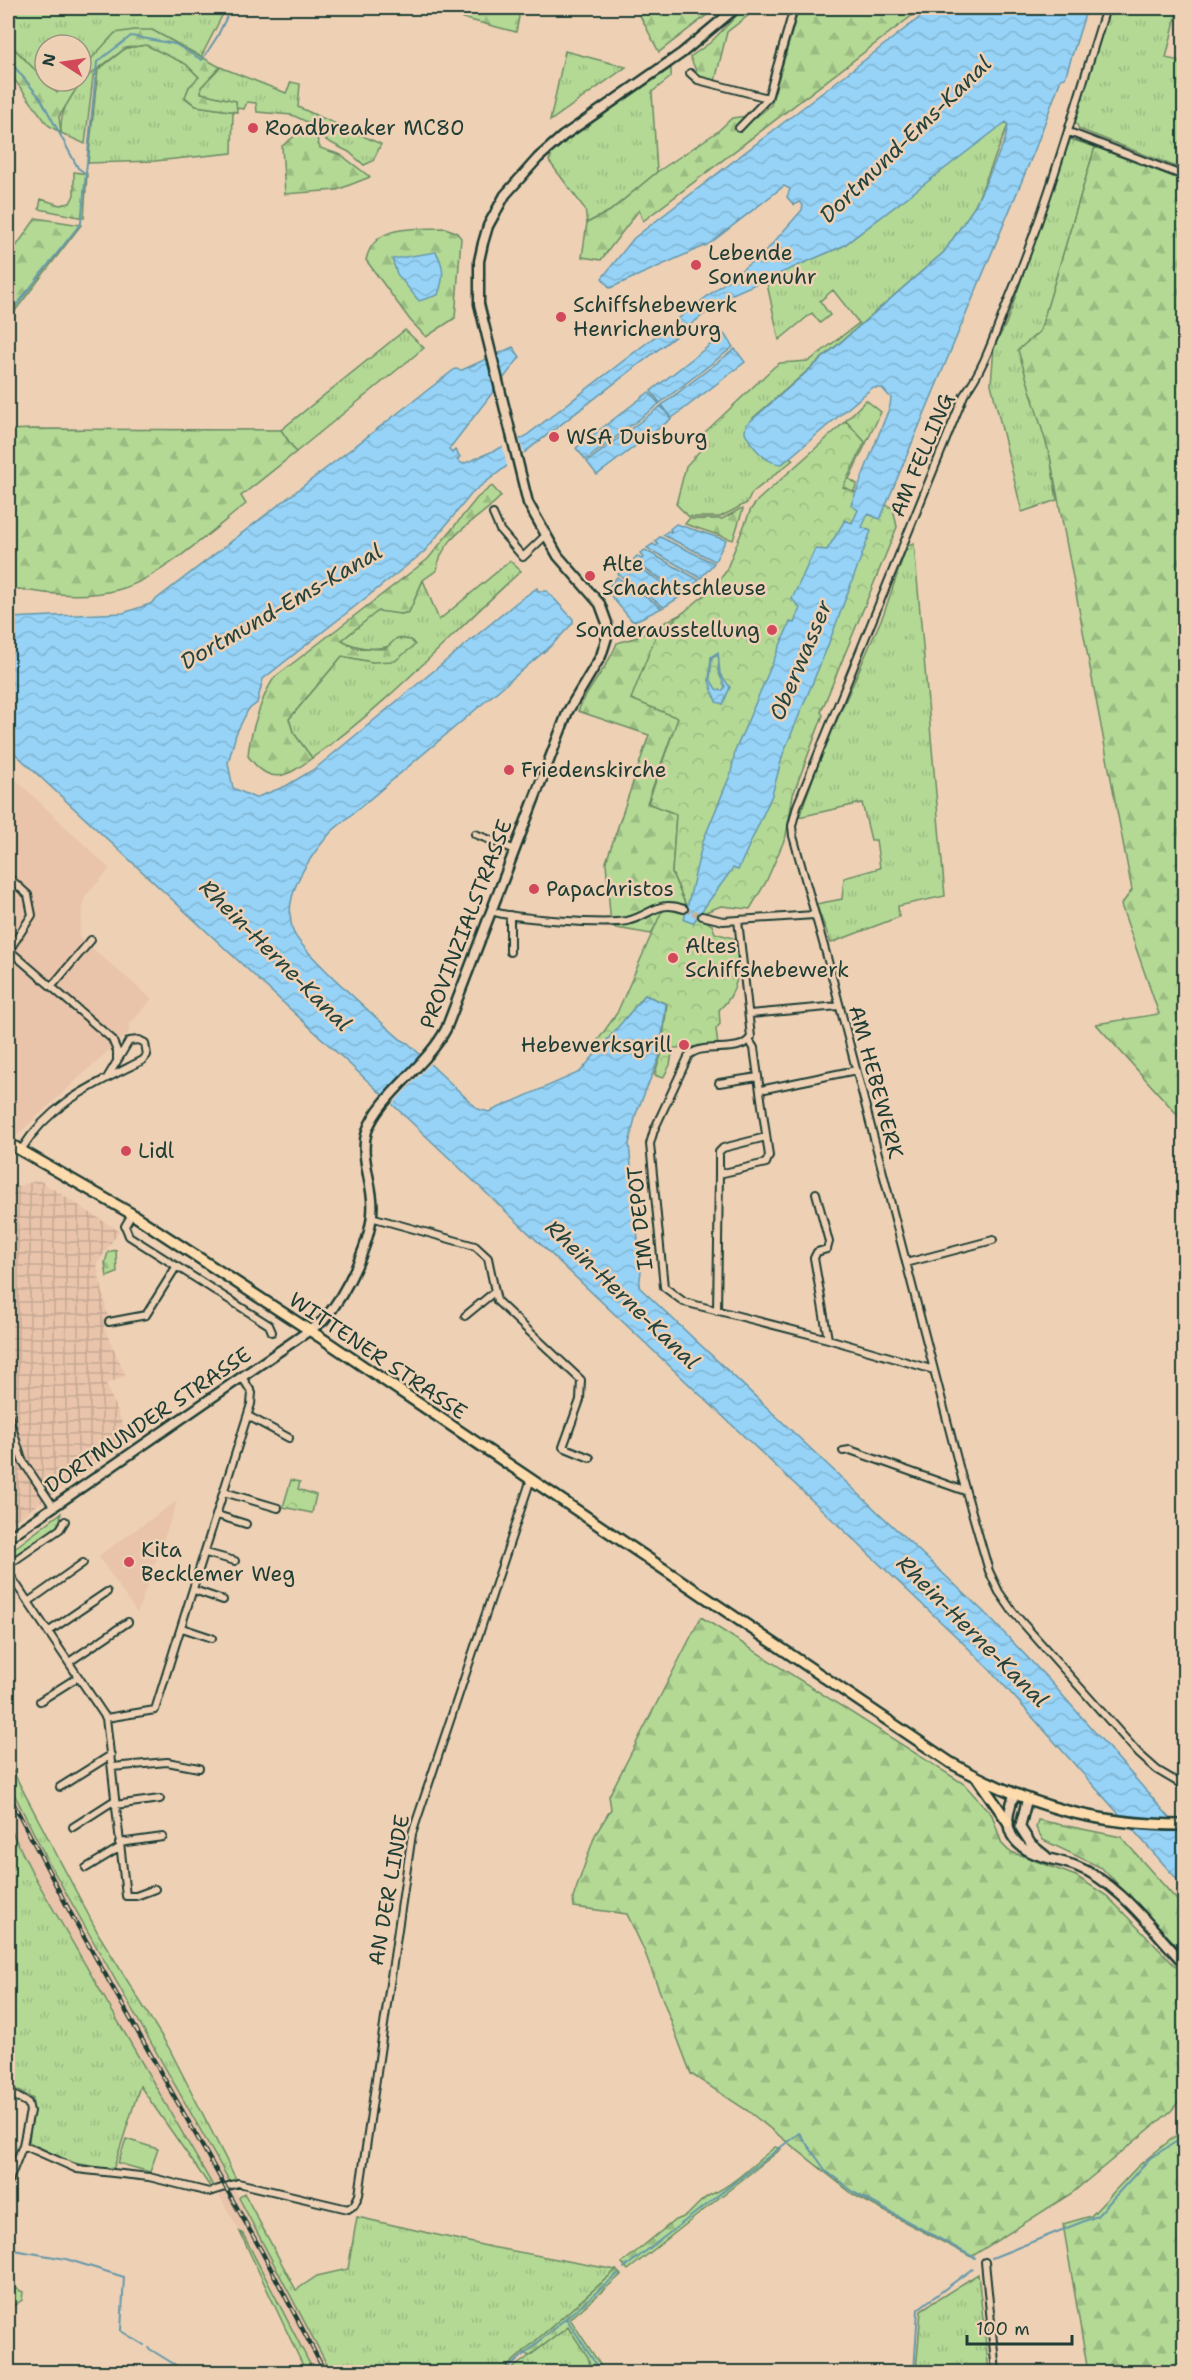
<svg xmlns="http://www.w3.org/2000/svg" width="1192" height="2380" viewBox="0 0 1192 2380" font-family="'Shantell Sans',sans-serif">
<defs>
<pattern id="industrial-grid" width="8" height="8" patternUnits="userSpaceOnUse" patternTransform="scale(1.5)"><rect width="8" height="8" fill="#e9c4ab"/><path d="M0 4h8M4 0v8" fill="none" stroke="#c7a994"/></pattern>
<pattern id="grass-tufts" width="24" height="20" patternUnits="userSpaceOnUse" patternTransform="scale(1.5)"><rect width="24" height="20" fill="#b4d995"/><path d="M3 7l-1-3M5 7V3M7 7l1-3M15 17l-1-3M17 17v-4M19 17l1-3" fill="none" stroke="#9abb81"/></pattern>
<pattern id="forest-firs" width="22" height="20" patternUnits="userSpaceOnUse" patternTransform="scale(1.5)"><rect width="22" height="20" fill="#b4d995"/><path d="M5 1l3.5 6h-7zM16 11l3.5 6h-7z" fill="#9abb81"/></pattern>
<pattern id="park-crowns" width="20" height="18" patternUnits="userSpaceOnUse" patternTransform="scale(1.5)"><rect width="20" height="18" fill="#b4d995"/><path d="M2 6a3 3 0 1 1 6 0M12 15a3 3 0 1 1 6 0" fill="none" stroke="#9abb81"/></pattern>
<pattern id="water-waves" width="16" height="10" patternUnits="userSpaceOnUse" patternTransform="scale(1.5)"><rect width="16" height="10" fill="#96d3f7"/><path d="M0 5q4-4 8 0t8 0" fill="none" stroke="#81b6d4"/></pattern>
</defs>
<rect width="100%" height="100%" fill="#eed1b5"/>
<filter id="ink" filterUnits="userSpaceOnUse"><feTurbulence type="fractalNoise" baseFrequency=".0167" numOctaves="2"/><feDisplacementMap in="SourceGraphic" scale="12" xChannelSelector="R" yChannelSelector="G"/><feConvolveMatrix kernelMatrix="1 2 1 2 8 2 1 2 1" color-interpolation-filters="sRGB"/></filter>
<g filter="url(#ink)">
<path fill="#e9c4ab" d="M8 772 110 869 85 897 79 937 152 999 130 1024 129 1032 15 1137 8 1133Z
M175 1502 177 1503 137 1613 98 1556Z
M8 1782 121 1994 239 2197 331 2372H314L243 2234 240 2232 33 1874 8 1824Z"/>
<path fill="url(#industrial-grid)" d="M39 1180 119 1231 97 1264 108 1317 104 1327 126 1376 106 1384 124 1427 132 1440 8 1525V1189Z"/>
<path fill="url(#grass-tufts)" stroke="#6a8b64" stroke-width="1.5" d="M8 8H226L201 57 152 30 87 64 81 70V45H45V81H69L57 93 8 42Z
M1110 8H1178L1166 58 1184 62V170L1079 129 1075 121Z
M146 45 186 64 200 78 189 87 185 98 196 106 233 111 232 153 155 161 88 163 98 70 126 48Z
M565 51 626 67 550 121Z
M220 67 286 93 291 82 300 84 298 107 381 144 373 161 364 165 349 152 327 141 314 125 292 115 257 112 256 103 247 102 244 109 236 108V101L201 93V87Z
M671 68V77L652 92 657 172 610 211 587 223 585 209 549 161 552 151Z
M94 69 85 144 61 133C59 107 75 86 94 69Z
M1004 122 1008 125 975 206 944 252 753 418 783 463 790 457 793 460 752 493 747 503 720 517H689L676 504 686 466 705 445 700 437 774 367 780 363 809 361 859 323 833 290 820 301 830 315 820 323 812 313 779 340 766 279 843 246Z
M1070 139 1095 147 1040 332 1050 456 1057 500 1022 512 991 384 994 347 1006 324Z
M405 330 424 348 296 452 281 430Z
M866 400 881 412 849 479 857 484 847 506 799 468Z
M914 544 945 896 898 906 899 917 831 943 816 904 842 899 844 878 880 868 876 840H871L862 803 799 817 820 759 884 613 907 546Z
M510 561 521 571C452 633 389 704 312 758L293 732 289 719 342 656 372 662 414 645 411 640C387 648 365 654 342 640L378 610 401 614 409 612 423 580 439 620Z
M61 1513 59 1525 8 1560V1553Z
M8 1762 99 1935 169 2048 236 2179 230 2182 49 1863 8 1782Z
M8 1824 33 1874 213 2186 211 2188 140 2086 113 2170 69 2162 29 2142 33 2099 8 2085Z
M244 2193 296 2290 317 2276 348 2269 357 2217 491 2247 616 2270 501 2372H331L239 2198Z
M240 2232 243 2234 314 2372H306Z
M978 2274 989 2372H916L921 2310Z
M568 2327 589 2357 592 2372H508Z"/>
<path fill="url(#forest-firs)" stroke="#6a8b64" stroke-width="1.5" d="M437 8H517L519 17 516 32 466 19Z
M636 8H716L659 52Z
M744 8H758L727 32 715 81 699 77 690 57 711 42Z
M799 8H922L643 221 639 210 601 260 582 257 587 223 610 211 657 172 717 132 732 118 747 116 754 119 771 105Z
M134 30H152L220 67 201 87V93L236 101 237 112 196 106 185 97 189 87 199 77 186 64 146 45 126 48 81 81V70L115 33Z
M8 42 57 93 69 81H81L59 117 61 133 48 125 8 71Z
M305 128 314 129 320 148 341 155 370 177 337 190 285 194 282 146Z
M1095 147 1184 181V878L1176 880 1184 921V1122L1096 1024 1159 1014 1121 905 1132 890 1050 456 1018 350 1040 331Z
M74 172 87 174 84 218 39 209 41 199 60 205 70 203 74 195Z
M36 218 81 225 8 320V258Z
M445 228 456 232 461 238 455 318 426 337 410 320 366 260C374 223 415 229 445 228Z
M32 429 281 430 296 452 241 496 246 504C211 531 160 579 117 590 82 599 42 594 8 587V430Z
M492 486 501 496C480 520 441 535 437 570L423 580 409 612 401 614 378 611 342 640 355 648 385 649 397 638 411 640 415 645 395 661 372 662 342 656 289 719 293 732 312 758C286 778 270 786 248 756 249 737 263 692 275 677L428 559 477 498Z
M740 509H743L733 540 685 524 689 519H722Z
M681 614H687L716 721 683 734H672L647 803 676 814 672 873 686 905 682 913 672 908 664 910 651 934 611 927 606 862 649 735 578 711C589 685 608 668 617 643L637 637Z
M116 1250 117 1273 107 1277 105 1263 108 1252Z
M701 1617 964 1784 992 1815 1002 1844 1009 1851 1076 1876 1107 1896 1184 1975V2095L1171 2111 1072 2193 971 2257 854 2195 748 2111 691 2074 644 1950 627 1914 574 1907 573 1898 595 1835 611 1809 609 1796Z
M1038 1820 1121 1837 1184 1908V1953L1102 1868 1043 1840 1036 1828Z
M1184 2129V2372H1088L1063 2224 1091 2216 1138 2166Z
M775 2147 781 2149 628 2270 622 2263 675 2220C692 2217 697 2200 712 2194 735 2184 754 2163 775 2147Z
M616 2270 621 2275 570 2319 605 2372H592L588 2357 568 2327 529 2356 523 2352Z"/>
<path fill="url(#park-crowns)" stroke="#6a8b64" stroke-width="1.5" d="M846 421 865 442 843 487 893 508 897 527 821 712 823 715 793 795 786 836 766 882 750 909 721 906 703 913 701 918 712 925 715 933 736 939C738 969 742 989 719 1010L720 1024 716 1029 718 1046 673 1048 670 1065 663 1078 654 1075 661 1056 667 1004 645 995 602 1047 596 1043 617 1013 661 913 667 909 682 913 686 905 672 873 676 814 648 803 678 718 631 699 656 635 707 593 725 573 751 509 758 500Z
M291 1480 300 1482 298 1489 316 1495 312 1513 283 1507Z"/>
<path fill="#b4d995" stroke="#6a8b64" stroke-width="1.5" d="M126 2139 158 2149 150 2172 118 2163Z
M8 2285 23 2292 22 2300 15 2305 8 2304Z"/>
<path fill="url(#water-waves)" stroke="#6697a9" stroke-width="1.5" fill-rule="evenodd" d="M932 8H1087L1065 78 1061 79 1034 152 881 517 880 519 868 514 862 527 871 531 827 648 783 754 772 795 738 870 733 868 693 923 684 920 703 841 731 773 735 751 790 622 794 623 800 608 792 599 815 549 827 550 845 520 852 523 858 510 851 505 890 406 891 398 882 388H872L782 464C766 464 751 446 745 432L746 425 944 252 975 206 1005 140 1008 125 1006 122 843 246 728 296 473 492 424 552 263 679 257 703 248 710 236 734 228 763 233 788 255 798 286 786 316 768 517 602 537 588 538 591H547L573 619V623L552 645 331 832C309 858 281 895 293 931 299 950 380 1021 400 1039L408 1043 478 1109 489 1112 580 1072 645 995 666 1004 659 1058 636 1114 629 1144 641 1271 639 1287 985 1613 1050 1681 1184 1834V1887L993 1673 961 1641 373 1086 8 747V618L123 613 150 604 455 369 462 370 513 347 520 357 449 449 452 453 455 450 460 457 457 460 463 464 523 438 766 251 802 210 803 205 799 202 794 205 787 197 790 189 784 186 709 244 610 288 602 278 634 238Z
M436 252C445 267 444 278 438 295L419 301 397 274 392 259Z
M724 334 733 347 660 403 651 391Z
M735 349 745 362 672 418 662 405Z
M649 392 659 404 586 460 576 448Z
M661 406 671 419 597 475 587 462Z
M676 524 726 540 715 561 663 535 668 531 672 532 670 529Z
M660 537 714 563 701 578 647 548 653 544 656 546 658 544 655 541Z
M645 550 699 580 684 593 632 561 637 556 641 559 643 558 640 553Z
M631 563 683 595 664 607 618 574 623 570 629 571 626 567Z
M617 577 662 608 633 622 606 590Z
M718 652 720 674 730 687 723 704 716 702 709 681 711 657ZM716 655 719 658 718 671 725 687 722 691 716 689 710 679 712 658Z"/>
<path fill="#eed1b5" d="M519 437 525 457 508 470 502 444Z
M423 1054 432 1062 390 1107 382 1098Z"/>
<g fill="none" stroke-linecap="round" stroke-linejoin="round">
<path stroke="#6697a9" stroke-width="2" d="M8 59 41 99 78 168 85 173
M8 316 81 223 97 62 131 36 175 44 202 60 217 37 231 8
M8 2249 66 2259 124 2277 121 2331 144 2345
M992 2258 1097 2216 1150 2158 1184 2137
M624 2268 799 2133 826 2171 855 2193 975 2258
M148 2348 187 2372
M504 2372 566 2318
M601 2372 566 2318 618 2274
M914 2372 918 2309 972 2269"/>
<path stroke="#c5b39b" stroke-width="6" stroke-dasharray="6 3" stroke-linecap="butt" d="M684 909 702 916"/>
<g stroke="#1f3d34" stroke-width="10">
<path id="minor" d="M1106 8C1075 106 1048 205 1008 301 995 333 985 367 964 395L797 806 792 826 793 836 827 957 962 1478 989 1571 999 1592 1013 1612 1139 1754 1157 1770 1184 1786
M690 73 698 80 768 98
M739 128 768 98 794 8
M1069 132 1184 176
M493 514 500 530 523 557 545 536
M475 834 513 849
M8 877 28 895 32 915 8 952
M491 911C514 919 603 925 627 921 650 916 658 899 684 909
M702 916 723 921 814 915
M738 920 751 1037C739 1056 706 1041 689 1055L654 1130 650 1144 664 1287 684 1302 828 1339 934 1370
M9 950 112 1039 117 1051V1060
M510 952V915
M52 986 91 940
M750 1014 839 1006
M719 1083 758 1077
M765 1089 856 1070
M21 1150C51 1102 94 1085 143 1060L147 1055 145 1043 139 1040 129 1041 107 1078
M719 1174V1152L723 1148 766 1137
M816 1193 829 1242 827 1249 817 1252 814 1258 828 1339
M132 1214 125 1226 129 1236 269 1325 272 1332
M371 1217 475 1246 488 1258 497 1301 581 1380 580 1400 563 1447 590 1458
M906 1263 993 1240
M717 1311 719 1174 766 1163 769 1156 754 1048 749 1040
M465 1316 493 1293
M109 1322 146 1315 176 1267
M8 1414 22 1460 53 1506
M248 1416 289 1438
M843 1451 850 1450 965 1491
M224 1492 278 1508
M217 1515 246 1524
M206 1553 235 1561
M8 1565 60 1529 65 1521
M8 1572 106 1718 126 1896H136L155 1889
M194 1590 223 1600
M28 1602 83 1563
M182 1628 212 1638
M48 1632 107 1592
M69 1662 128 1622
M40 1701 78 1677
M106 1718 155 1710 251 1404 252 1393 242 1377
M112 1767 167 1762 199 1768
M60 1787 111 1755
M115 1805 160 1799
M73 1827 115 1800
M119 1843 163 1837
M86 1868 119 1848
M8 2092 28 2103 30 2111 23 2145 77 2169 149 2177 209 2192 238 2183 348 2209 354 2205 359 2195 412 1834 531 1479
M8 2183 23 2145
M985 2262 996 2372"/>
</g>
<g stroke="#1f3d34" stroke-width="13">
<path id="secondary" d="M8 1538 323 1321C346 1294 376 1236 372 1199 370 1177 360 1153 367 1131 379 1096 427 1066 446 1029L568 711 601 656 607 637V623L600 604 558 556 528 503 479 304V261L483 243 488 226 505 195 538 158 563 136 682 53 736 8
M1014 1795C1009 1810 1004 1825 1014 1839 1028 1858 1055 1858 1076 1866 1120 1883 1152 1930 1184 1963
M1027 1800 1020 1827 1031 1844 1046 1856"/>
</g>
<g stroke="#1f3d34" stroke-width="14">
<path id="primary" d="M8 1143 132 1214 329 1343 951 1763C1028 1806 1096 1825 1184 1825
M978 1779 1008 1822"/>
</g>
<use href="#minor" stroke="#eed1b5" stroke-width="6"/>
<use href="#secondary" stroke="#eed1b5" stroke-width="8"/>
<use href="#primary" stroke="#fddbac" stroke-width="9"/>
<g stroke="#1f3d34" stroke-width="4.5">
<path id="rail" d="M8 1793 70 1912 261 2250 325 2372"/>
</g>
<use href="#rail" stroke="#eed1b5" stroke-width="2" stroke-dasharray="7" stroke-linecap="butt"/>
</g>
</g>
<g fill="#d1495b" stroke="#eed1b5" stroke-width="2">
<circle cx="253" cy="128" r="6"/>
<circle cx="696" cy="265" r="6"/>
<circle cx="561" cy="317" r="6"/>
<circle cx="554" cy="437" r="6"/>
<circle cx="590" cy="576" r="6"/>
<circle cx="772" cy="630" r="6"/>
<circle cx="509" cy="770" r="6"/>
<circle cx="534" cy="889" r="6"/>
<circle cx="673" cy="958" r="6"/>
<circle cx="684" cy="1045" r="6"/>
<circle cx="126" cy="1151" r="6"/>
<circle cx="129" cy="1562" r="6"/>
</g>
<g text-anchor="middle" stroke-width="5" stroke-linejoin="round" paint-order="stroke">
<g font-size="21" fill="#1f3d34" stroke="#eed1b5" text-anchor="start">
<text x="265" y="135">Roadbreaker MC80</text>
<text x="708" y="260">Lebende<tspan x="708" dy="24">Sonnenuhr</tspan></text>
<text x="573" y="312">Schiffshebewerk<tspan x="573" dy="24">Henrichenburg</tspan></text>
<text x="566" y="444">WSA Duisburg</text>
<text x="602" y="571">Alte<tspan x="602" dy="24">Schachtschleuse</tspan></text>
<text x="760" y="637" text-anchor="end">Sonderausstellung</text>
<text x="521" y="777">Friedenskirche</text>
<text x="546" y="896">Papachristos</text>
<text x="685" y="953">Altes<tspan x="685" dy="24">Schiffshebewerk</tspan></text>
<text x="672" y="1052" text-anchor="end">Hebewerksgrill</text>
<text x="138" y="1158">Lidl</text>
<text x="141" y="1557">Kita<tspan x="141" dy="24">Becklemer Weg</tspan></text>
</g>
<g font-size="21" fill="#1f3d34" stroke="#eed1b5">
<text transform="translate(922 455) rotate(-67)" y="7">AM FELLING</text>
<text transform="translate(466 924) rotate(-69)" y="7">PROVINZIALSTRASSE</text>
<text transform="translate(876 1082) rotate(75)" y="7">AM HEBEWERK</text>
<text transform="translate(640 1218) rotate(-96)" y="7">IM DEPOT</text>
<text transform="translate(378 1356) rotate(34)" y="7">WITTENER STRASSE</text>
<text transform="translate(148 1420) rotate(-34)" y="7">DORTMUNDER STRASSE</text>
<text transform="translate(389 1890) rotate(-80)" y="7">AN DER LINDE</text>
</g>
<g font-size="22" font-style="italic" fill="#25443e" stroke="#eed1b5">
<text transform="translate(905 139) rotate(-44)" y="8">Dortmund-Ems-Kanal</text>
<text transform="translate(281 606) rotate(-30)" y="8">Dortmund-Ems-Kanal</text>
<text transform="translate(800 660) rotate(-67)" y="8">Oberwasser</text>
<text transform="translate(276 955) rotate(45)" y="8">Rhein-Herne-Kanal</text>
<text transform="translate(623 1294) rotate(44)" y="8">Rhein-Herne-Kanal</text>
<text transform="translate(973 1631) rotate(45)" y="8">Rhein-Herne-Kanal</text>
</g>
</g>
<rect width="1192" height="2380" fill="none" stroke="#eed1b5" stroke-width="30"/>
<rect x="15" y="15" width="1162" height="2350" fill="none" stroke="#1f3d34" stroke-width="2" filter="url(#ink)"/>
<g transform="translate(63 63) rotate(282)"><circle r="28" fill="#eed1b5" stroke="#9b9681" stroke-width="1.5"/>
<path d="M0-4.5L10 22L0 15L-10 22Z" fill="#d1495b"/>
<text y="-9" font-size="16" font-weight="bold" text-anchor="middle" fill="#1f3d34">N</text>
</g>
<path d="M967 2335v9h105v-9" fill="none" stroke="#1f3d34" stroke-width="3"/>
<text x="976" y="2335" font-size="18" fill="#1f3d34" stroke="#eed1b5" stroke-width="4.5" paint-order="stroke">100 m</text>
</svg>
